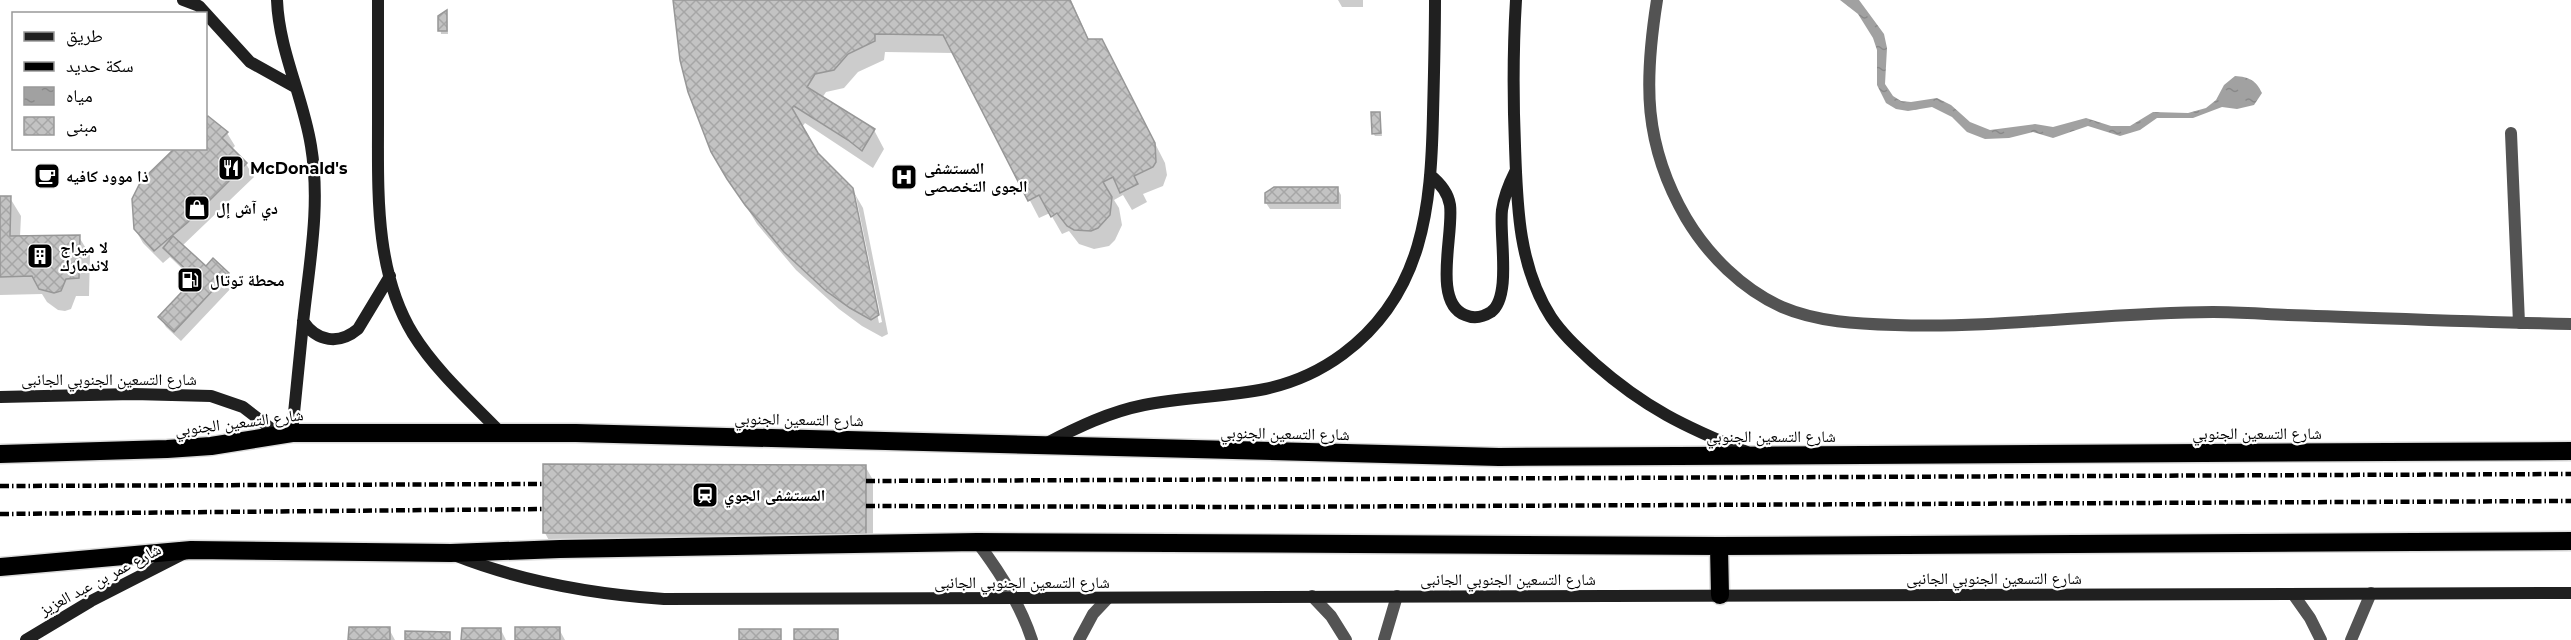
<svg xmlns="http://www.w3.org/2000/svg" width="2571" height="640" viewBox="0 0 2571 640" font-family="Montserrat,'Noto Naskh Arabic',sans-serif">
<defs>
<pattern id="water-ripples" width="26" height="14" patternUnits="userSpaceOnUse" patternTransform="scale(1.5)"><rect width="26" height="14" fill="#a1a1a1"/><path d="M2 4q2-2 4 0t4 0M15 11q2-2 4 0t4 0" fill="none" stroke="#898989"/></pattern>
<pattern id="building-cross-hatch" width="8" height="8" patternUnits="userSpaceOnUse" patternTransform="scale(1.5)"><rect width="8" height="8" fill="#c3c3c3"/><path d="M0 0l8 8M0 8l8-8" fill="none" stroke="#a6a6a6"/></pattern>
</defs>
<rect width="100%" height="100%" fill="#fff"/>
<path fill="url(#water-ripples)" d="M1840 0H1859L1884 34 1887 48 1885 84 1893 96 1901 101 1911 102 1937 98 1951 105 1970 122 1990 130 2035 124 2053 127 2086 118 2111 126H2130L2153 112 2188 113 2206 108 2216 100 2224 85 2235 76C2249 77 2256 80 2262 93L2254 105 2237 109 2222 107 2193 118H2157L2140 130 2120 136 2088 126 2053 138 2033 132 2009 138 1985 139 1967 132 1952 117 1932 107 1908 111 1896 109 1886 103 1877 85V50L1873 38 1858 14Z"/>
<path fill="#0003" fill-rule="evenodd" d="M676 0H1071L1089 40H1101L1112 59 1165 163 1167 175 1163 186 1143 194 1147 202 1132 210 1123 195 1114 200 1119 208 1122 225 1115 240 1109 246 1094 249 1079 244 1069 231 1062 234 1050 213 1039 218 953 53 885 52 884 60 858 72 844 88 826 92 822 98 874 130 884 149 873 168 805 123 802 127 817 154 852 189 863 208 888 334 882 337 862 326 839 309 796 270 757 224 724 170ZM853 193 856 197 882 322 879 323Z
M1338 0H1363V7H1342Z
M447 12 448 34H441L439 17Z
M1379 113 1382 136H1375L1373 133Z
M208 118 227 133 235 146 232 149 246 164 254 177 182 246 206 268 213 260 228 274 234 285 181 341 166 327 160 317 194 280 170 257 163 263 143 243 135 229 206 148V121Z
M1337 188 1341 195V209H1270L1266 203Z
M0 198H10L21 216 20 237H79L90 255 89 296H76L71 309 65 311 58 310 47 302 42 294 0 295Z
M865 466 873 480V547L552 546 545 533Z
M389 629 395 640H350Z
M559 629 565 640H517Z
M501 630 506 640H463Z"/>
<path fill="url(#building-cross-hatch)" stroke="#979797" stroke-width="1.5" d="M673 0H1070L1088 39H1102L1155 143 1156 162 1153 167 1134 176 1138 184 1120 193 1113 177 1103 182 1112 197 1110 215 1098 228 1091 231 1074 230 1067 226 1057 213 1051 217 1039 195 1028 201 943 35 875 34V41L848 54 834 70 815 74 807 87 875 129 862 151 848 140 794 106 792 108 818 153 853 188 879 315 871 320 850 308 826 291 784 252 745 205 727 179 711 152 688 92 680 60Z
M447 10V31H438V16Z
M1371 112H1380L1381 133 1372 134Z
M208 116 228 132 222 138 247 163 187 223 154 251 134 229 132 199 141 181 175 148H206V118Z
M1274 187H1338V203H1265V193Z
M0 196H11L10 236 80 235 79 278 66 279 61 291 54 293 39 289 32 276 0 277Z
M173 236 206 266 213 258 229 273 174 332 158 317 195 278 163 248Z
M543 464 866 465V534L543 533Z
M349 627H390V640H348Z
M515 627H560V640H515Z
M462 628H501V640H461Z
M739 629H781V640H739Z
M794 629H838V640H794Z
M405 631 450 632V640H405Z"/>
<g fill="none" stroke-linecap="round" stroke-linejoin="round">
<g stroke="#dbdbdb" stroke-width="21">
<path id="highway" d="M0 454 167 449 211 446 292 433H576L1499 457 2571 451
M1719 546 1720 595
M0 567 191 550 451 553 560 549 977 542 1719 546 2571 541"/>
</g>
<path stroke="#535353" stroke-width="12" d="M1657 0C1644 82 1643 144 1686 218 1708 255 1742 289 1782 307 1817 322 1858 324 1895 325 2001 329 2107 312 2213 312 2238 312 2263 314 2288 315 2382 318 2477 322 2571 324
M2511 133 2519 323
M977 542C1000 572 1020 603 1032 640
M2293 594 2310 618 2321 640
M1312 596 1331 616 1346 640
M1079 640 1093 614 1108 598
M1384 640 1397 596
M2351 640 2371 593"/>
<path stroke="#202020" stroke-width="12" d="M183 0 199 6 250 62 295 87
M277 0C279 51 303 96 311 146 321 206 309 265 303 323 299 360 296 396 292 433
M378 0C378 41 378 83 378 124 378 193 375 272 413 334 436 371 471 402 501 433
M1516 0C1513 49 1513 97 1515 146 1517 204 1518 266 1551 317 1563 335 1579 349 1594 363 1645 408 1685 427 1747 452
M1430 175C1440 183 1448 192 1450 205 1454 234 1432 302 1465 315 1474 319 1483 317 1491 312 1512 297 1499 235 1502 210 1504 196 1509 184 1515 172
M303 321C317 342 339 345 358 329L390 276
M0 397 133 394 211 396 243 407 278 434
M1047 443C1078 427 1109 412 1144 405 1184 397 1225 397 1265 389 1293 383 1320 371 1343 354 1424 294 1431 206 1433 114 1434 76 1435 38 1435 0
M454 555C522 582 592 594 664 599L2571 593
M26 640 91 601 183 554"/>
<use href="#highway" stroke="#000" stroke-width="18"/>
<path stroke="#000" stroke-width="4.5" stroke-dasharray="9 3 1.5 3" stroke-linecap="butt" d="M866 481 2571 474
M0 486 543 484
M866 506 1244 507 2571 501
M0 514 543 509"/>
</g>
<defs>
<g id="restaurant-square" transform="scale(1.35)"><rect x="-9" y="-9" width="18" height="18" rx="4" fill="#000" stroke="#fff"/><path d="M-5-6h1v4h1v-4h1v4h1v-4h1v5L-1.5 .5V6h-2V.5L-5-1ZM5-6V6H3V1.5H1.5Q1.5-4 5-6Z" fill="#fff"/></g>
<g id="cafe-square" transform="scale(1.35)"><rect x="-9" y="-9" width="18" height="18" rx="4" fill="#000" stroke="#fff"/><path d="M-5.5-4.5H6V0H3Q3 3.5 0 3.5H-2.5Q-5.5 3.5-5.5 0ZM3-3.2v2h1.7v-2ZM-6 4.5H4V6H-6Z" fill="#fff"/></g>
<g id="hospital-square" transform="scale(1.35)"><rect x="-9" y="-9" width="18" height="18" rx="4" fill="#000" stroke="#fff"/><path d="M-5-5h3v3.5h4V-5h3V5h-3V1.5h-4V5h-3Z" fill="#fff"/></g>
<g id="shop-square" transform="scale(1.35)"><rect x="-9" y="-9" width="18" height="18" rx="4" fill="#000" stroke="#fff"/><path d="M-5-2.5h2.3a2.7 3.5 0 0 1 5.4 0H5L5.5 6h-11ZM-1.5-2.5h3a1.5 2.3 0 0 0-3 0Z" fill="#fff"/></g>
<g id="building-square" transform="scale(1.35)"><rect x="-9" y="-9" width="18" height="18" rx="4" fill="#000" stroke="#fff"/><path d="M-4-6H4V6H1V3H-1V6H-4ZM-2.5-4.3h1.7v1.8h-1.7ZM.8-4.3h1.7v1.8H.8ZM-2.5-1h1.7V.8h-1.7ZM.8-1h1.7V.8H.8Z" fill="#fff"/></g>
<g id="fuel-square" transform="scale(1.35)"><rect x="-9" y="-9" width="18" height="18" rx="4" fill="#000" stroke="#fff"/><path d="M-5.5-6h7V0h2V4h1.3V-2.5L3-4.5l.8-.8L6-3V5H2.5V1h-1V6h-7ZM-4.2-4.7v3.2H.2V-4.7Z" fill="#fff"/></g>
<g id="station-square" transform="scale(1.35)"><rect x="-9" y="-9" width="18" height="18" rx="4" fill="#000" stroke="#fff"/><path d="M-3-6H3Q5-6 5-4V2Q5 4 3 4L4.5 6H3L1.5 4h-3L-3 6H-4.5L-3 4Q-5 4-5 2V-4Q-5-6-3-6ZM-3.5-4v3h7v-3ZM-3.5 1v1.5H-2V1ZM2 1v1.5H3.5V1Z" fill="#fff"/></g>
</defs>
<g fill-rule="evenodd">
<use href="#restaurant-square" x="231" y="168"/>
<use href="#cafe-square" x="47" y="176"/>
<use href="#hospital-square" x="904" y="177"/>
<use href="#shop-square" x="197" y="208"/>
<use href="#building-square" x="40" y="256"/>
<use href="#fuel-square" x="190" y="280"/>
<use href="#station-square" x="705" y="495"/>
</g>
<g text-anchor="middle" stroke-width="4.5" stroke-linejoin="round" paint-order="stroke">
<g font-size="16" font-weight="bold" fill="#000" stroke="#fff" text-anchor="start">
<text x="250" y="174">McDonald's</text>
<text x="924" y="174">المستشفى<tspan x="924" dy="18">الجوى التخصصى</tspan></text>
<text x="66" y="182">ذا موود كافيه</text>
<text x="216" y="214">دي آش إل</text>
<text x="60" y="253">لا ميراج<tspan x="60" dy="18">لاندمارك</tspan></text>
<text x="210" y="286">محطة توتال</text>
<text x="724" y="501">المستشفى الجوي</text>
</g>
<g font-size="16" fill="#000" stroke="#fff">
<text x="109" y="385">شارع التسعين الجنوبي الجانبى</text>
<text transform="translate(799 419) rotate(1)" y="6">شارع التسعين الجنوبي</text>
<text transform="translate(239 422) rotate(-7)" y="6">شارع التسعين الجنوبي</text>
<text transform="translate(1285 433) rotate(1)" y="6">شارع التسعين الجنوبي</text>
<text x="2257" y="439">شارع التسعين الجنوبي</text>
<text x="1771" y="442">شارع التسعين الجنوبي</text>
<text x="1994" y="584">شارع التسعين الجنوبي الجانبى</text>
<text transform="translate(100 579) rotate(-28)" y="6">شارع عمر بن عبد العزيز</text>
<text x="1508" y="585">شارع التسعين الجنوبي الجانبى</text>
<text x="1022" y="588">شارع التسعين الجنوبي الجانبى</text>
</g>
</g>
<rect x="12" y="12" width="195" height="138" fill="#ffffff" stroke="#999999" stroke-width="1.5"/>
<rect x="24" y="32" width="30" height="9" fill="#202020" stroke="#999999" stroke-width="1.5"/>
<text x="66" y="42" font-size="18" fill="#000000">طريق</text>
<rect x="24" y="62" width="30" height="9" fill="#000000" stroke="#999999" stroke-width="1.5"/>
<text x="66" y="72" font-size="18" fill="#000000">سكة حديد</text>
<rect x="24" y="87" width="30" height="18" fill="url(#water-ripples)" stroke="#999999" stroke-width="1.5"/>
<text x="66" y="102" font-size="18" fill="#000000">مياه</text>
<rect x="24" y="117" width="30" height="18" fill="url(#building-cross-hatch)" stroke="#999999" stroke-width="1.5"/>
<text x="66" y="132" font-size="18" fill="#000000">مبنى</text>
</svg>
